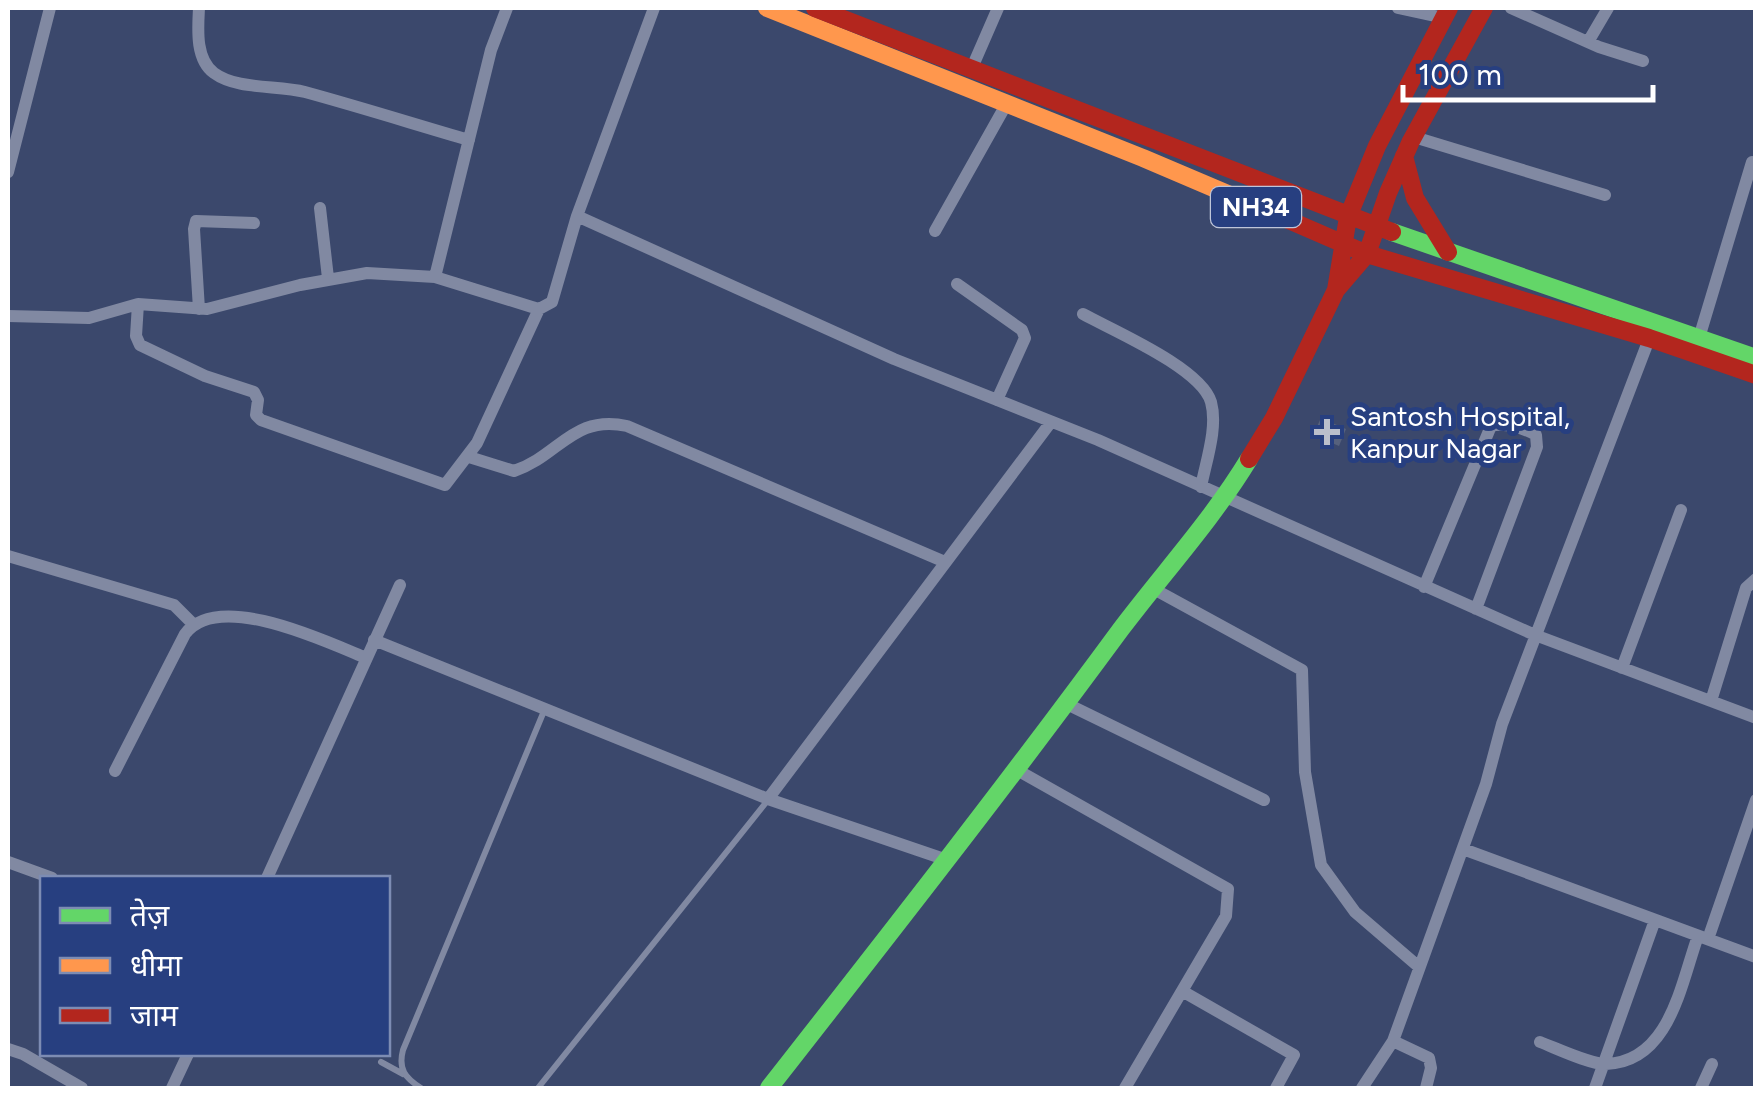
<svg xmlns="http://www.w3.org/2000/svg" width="1763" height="1096" viewBox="0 0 1763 1096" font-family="Figtree,'Noto Sans Devanagari',sans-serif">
<rect width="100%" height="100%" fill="#3b486c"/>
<path fill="#56617d" d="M1321 418 1346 429 1339 446 1313 435Z"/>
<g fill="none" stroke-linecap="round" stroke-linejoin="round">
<path stroke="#8189a2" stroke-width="6" d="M381 1062 403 1074
M421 1088C405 1078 398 1069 403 1050L544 711
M538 1088 768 800"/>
<path stroke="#8189a2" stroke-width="12" d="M199 8C198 28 195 59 214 73 237 90 277 85 305 92 360 107 414 124 469 140
M1398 8 1444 18
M1511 8 1599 47 1643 61
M1588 42 1608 8
M971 70 998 8
M1414 137 1605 195
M8 172 50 8
M320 208 328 278
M577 216 894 359 1098 440 1535 635 1756 718
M935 231 1007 103
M435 277 491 50 507 8
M957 284 1022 330 1025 338 997 400
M138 304 136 336 140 345 205 376 254 392 258 400 256 415 261 420 445 485 477 443 539 309
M199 309 194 229 196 221 254 223
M1083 314C1114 331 1201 368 1211 402 1218 428 1206 461 1201 487
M8 316 89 318 138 304 207 309 300 285 367 273 435 277 532 307 539 309 552 302 577 216 654 8
M1699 338 1752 162
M469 457 514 471C559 456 573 414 627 426L945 562
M8 556 174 605 193 624
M1424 587 1491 426C1504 422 1524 428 1536 435L1537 447 1476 609
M1152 588 1302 670 1305 772 1321 865 1355 912 1419 967
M374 640 768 799 947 860
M1622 668 1681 510
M1711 701 1746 588 1756 579
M1067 704 1264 800
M1017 770 1228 889 1226 916 1125 1088
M115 771 185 634C218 590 325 641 366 658
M768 799 1051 422
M1463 849 1756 957
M8 862 52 878
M267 878 400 585
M1708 939 1756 800
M1182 991 1294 1055 1276 1088
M1393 1041 1429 1058 1431 1068 1426 1088
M1540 1042C1556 1048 1589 1064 1606 1064 1670 1062 1681 983 1698 936
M8 1049 23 1054 82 1088
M172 1088 188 1054
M1362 1088 1393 1041 1486 784 1502 724 1651 334
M1595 1088 1655 920
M1701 1088 1712 1064"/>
<path stroke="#63d668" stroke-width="18" d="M1392 232 1756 358
M769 1088C888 936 1007 784 1121 629 1164 572 1212 520 1249 459"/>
<path stroke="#ff974d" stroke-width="18" d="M767 8 1143 158 1284 218"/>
<path stroke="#b3261e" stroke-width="18" d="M815 8 1392 232
M1404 156 1415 198 1448 252
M1284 218 1367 254 1649 338 1756 375
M1337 289 1367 254 1388 193 1411 141 1484 8
M1249 459 1274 418 1336 290 1348 217 1377 146 1449 8"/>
</g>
<path fill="#babfcc" stroke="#273f80" stroke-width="4" d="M1322 417h10v10h10v10h-10v10h-10v-10h-10v-10h10z"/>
<g text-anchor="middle" stroke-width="10" stroke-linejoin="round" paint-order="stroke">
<rect fill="#273f80" stroke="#bec5d9" stroke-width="2.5" x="1211" y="187" width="90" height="40" rx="8"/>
<g font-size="25" font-weight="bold" fill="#fff">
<text x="1256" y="216">NH34</text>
</g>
<g font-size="28" fill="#fff" stroke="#273f80" text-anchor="start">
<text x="1350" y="426">Santosh Hospital,<tspan x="1350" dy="32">Kanpur Nagar</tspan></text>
</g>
</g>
<rect width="1763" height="1096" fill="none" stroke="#ffffff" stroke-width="20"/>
<rect x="40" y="876" width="350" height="180" fill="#273f80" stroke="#7d8cb3" stroke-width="2.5"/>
<rect x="60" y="908" width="50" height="15" fill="#63d668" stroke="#7d8cb3" stroke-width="2.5"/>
<text x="130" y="926" font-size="30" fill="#ffffff">तेज़</text>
<rect x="60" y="958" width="50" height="15" fill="#ff974d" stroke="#7d8cb3" stroke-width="2.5"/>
<text x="130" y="976" font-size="30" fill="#ffffff">धीमा</text>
<rect x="60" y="1008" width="50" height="15" fill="#b3261e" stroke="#7d8cb3" stroke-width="2.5"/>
<text x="130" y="1026" font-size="30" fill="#ffffff">जाम</text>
<path d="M1403 85v15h250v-15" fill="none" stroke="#ffffff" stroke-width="5"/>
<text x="1418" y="85" font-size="30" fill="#ffffff" stroke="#273f80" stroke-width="8" paint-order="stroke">100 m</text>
</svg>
